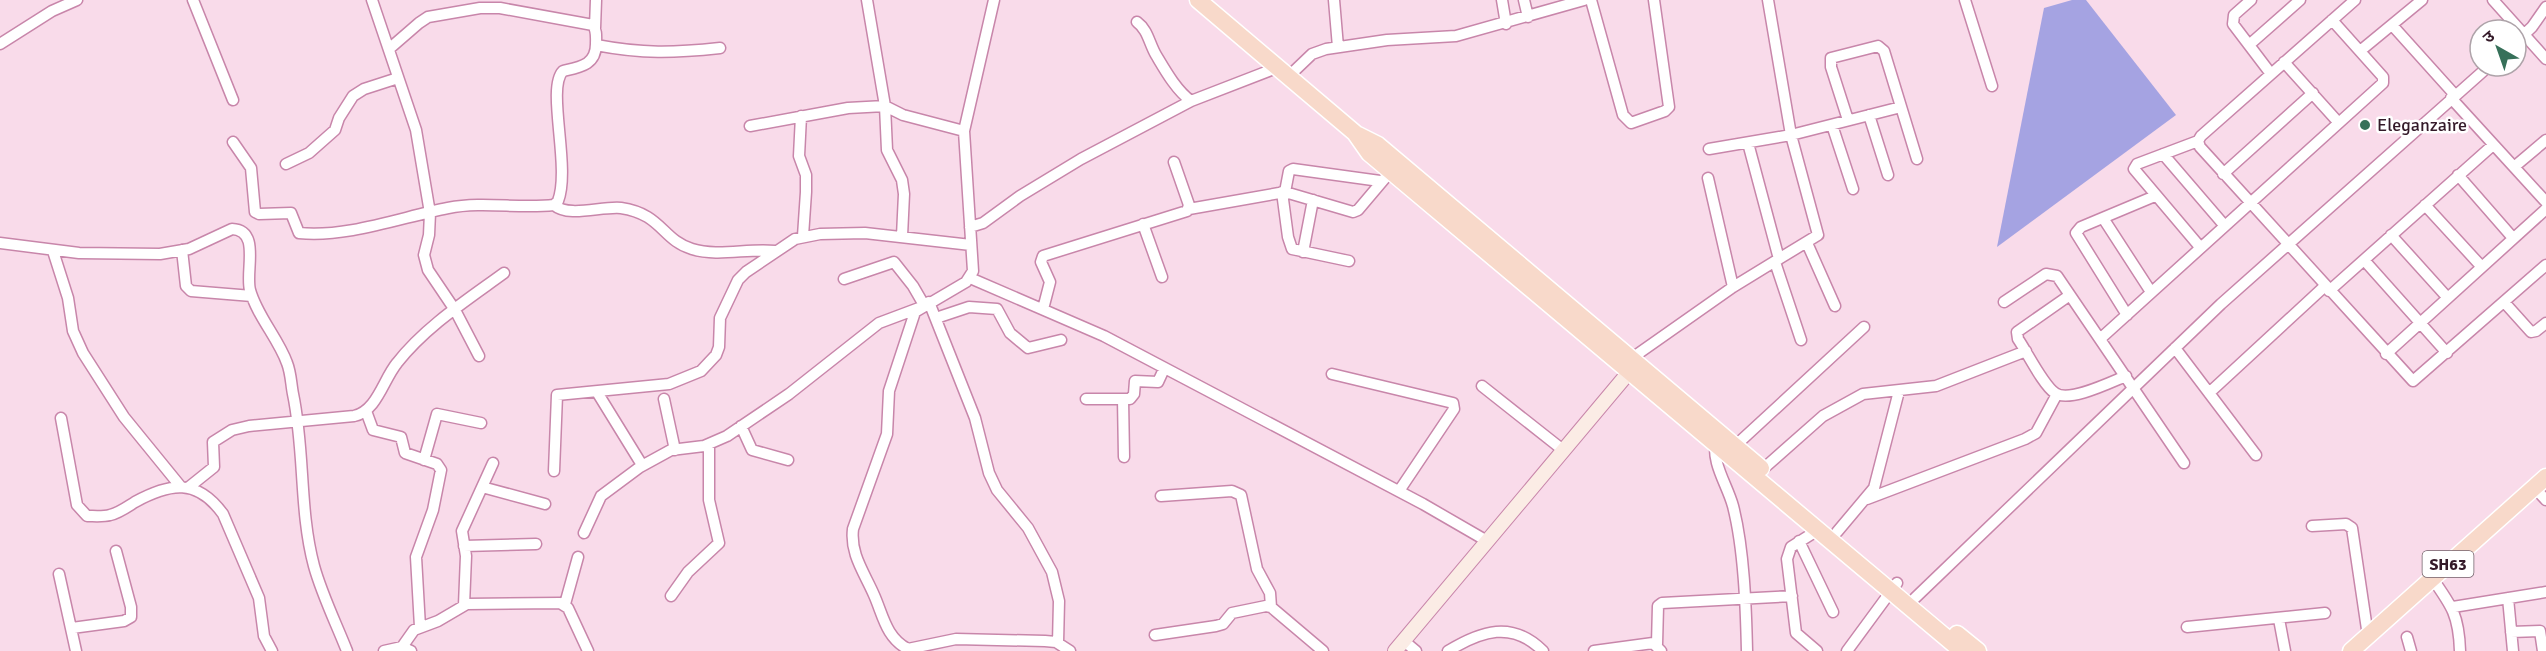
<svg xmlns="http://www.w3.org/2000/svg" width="2546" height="651" viewBox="0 0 2546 651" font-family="Signika,'Noto Sans Devanagari',sans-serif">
<rect width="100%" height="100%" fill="#f9dbea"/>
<path fill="#a5a3e2" d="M2072 0H2086L2176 115 1997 247 2044 8Z"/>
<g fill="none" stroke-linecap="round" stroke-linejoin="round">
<g stroke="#c886aa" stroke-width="13">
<path id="street" d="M193 0 233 100
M372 0 416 130 430 213 429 235 424 255 428 270 455 310 479 356
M867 0 885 106 903 115 964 131
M994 0 964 131 973 271 966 282 915 312 889 391 887 434 853 529C850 554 864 572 874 595 883 615 886 638 908 649L956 639 1045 641 1056 642 1070 651
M1334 0 1338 47
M1502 0 1506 24
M1524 0 1528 17
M1591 0 1623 115 1631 123 1665 111 1669 107 1654 0
M1965 0 1992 86
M2251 0 2234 15 2233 24 2271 74
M2355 0 2201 136 2198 141 2200 147 2413 381 2546 265
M2493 0 2546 59
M1137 22C1148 30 1149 43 1156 55 1165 70 1176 90 1191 101
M2392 25 2455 95
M595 28 596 0
M2516 42 2532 27 2546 7
M0 44 52 11 77 0
M596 45C643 54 673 53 720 48
M2249 45 2300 0
M2360 51 2422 0
M2284 62 2338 122
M1289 76 1312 54 1326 49 1387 40 1456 36 1584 0
M2451 98 2546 202
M1869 115 1888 175
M801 116 799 156 806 175V192L803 236
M1848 120 1831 67V58L1878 46 1884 51 1917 159
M1832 125 1853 189
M750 126 848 108 885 106 887 150 902 180 904 194 902 236
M2198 141 2137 164 2134 169 2200 247
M233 142 251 168 255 212 259 214 291 213 299 233C347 238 402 217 448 208 484 201 518 209 554 205L558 201C571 167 546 88 563 71 580 67 596 65 596 44 596 37 597 31 593 25L500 8H480L428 17 419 23 389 49
M1748 143 1779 259
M1709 149 1791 135 1901 107
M2163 154 2224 225
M286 164 309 153 335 130 339 118 353 96 364 89 398 78
M2514 167 2546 140
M2223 174 2313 93
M2458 175 2513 238
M1708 178 1733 287
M1282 192 1288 237 1292 249 1349 261
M1285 192 1289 171 1293 169 1380 181
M554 205C569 218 601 206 621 208 662 214 662 240 692 249 718 257 748 248 775 251
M2425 205 2481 266
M1189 209 1285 192 1353 212 1358 210 1391 171
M2103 218 2151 292
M1143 224 1162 277
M970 227 983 223 1020 196 1081 159 1191 101 1279 67
M2391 235 2447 297
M0 243 79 253 160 254 189 249 232 229C261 230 245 271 250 290 257 316 278 338 287 363 291 373 291 384 293 394 305 451 299 510 314 566 322 595 336 623 347 651
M1807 243 1835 306
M182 250 186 286 191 291 252 296
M53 251 68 298 73 331 83 353 124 417 181 487
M1303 252 1313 200
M2364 260 2447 353
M1775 262 1801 340
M970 278 1104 336 1423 504 1487 541
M844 279 894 262 913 286 924 305
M2329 291 2493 145
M2070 295 2017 332 2018 339C2027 352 2043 385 2055 393 2069 403 2111 382 2126 376
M929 302 975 418 989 473 997 490 1028 528 1052 572 1059 601 1058 643
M2004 302 2046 274 2057 276 2184 463
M2504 302 2531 332 2536 331 2546 323
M1043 309 1050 282 1041 262 1043 256 1187 211 1189 205 1174 162
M2127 315 2076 233 2081 227 2155 196
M936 318 969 307 997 309 1010 333 1028 348 1061 340
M2100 339 2383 83V77L2332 20
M2175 348 2256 455
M2386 354 2546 209
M1632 358 1733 287 1818 235 1791 135 1768 0
M1332 374 1453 403 1454 409 1399 491
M1482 386 1563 450
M597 392 642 465
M2209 393 2325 286
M664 399 675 450
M1086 399H1130L1134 394 1135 381 1158 382 1164 369
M1123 399 1124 457
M366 411 373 430 401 437 405 453 437 464 441 470 433 510 416 557 420 627
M61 418 77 505 87 516C94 516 103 517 110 515 119 513 127 507 135 502 170 483 197 478 223 514L259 598 264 636 272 651
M741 426 752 450 788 460
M1716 440C1711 463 1727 484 1733 506 1744 549 1746 607 1747 651
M1735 446 1864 327
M424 460 437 414 481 423
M1763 469 1823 416 1863 394 1936 386 2026 351
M554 471 557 395 669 384 701 371 716 355 719 347 720 318 738 280 746 272 795 239 820 234 865 233 971 245
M189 487 214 467 213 442 232 430 249 426 354 416C377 411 383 380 397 363 425 327 467 300 504 273
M482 487 545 504
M2534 487 2546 500
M1161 496 1232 491 1241 495 1257 569 1270 593 1271 607
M1867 499 2025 439 2036 433 2057 394
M2312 526 2346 524 2352 528 2368 636
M1837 532 1874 488 1899 391
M584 533 601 496 640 467 671 450 704 446 727 436 789 394 879 323 919 308
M1799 541 1833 612
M464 546 536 544
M59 574 76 651
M2432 578C2452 606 2459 616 2460 651
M671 596 688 572 719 543 709 500V445
M1915 598 2221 304 2489 66
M2508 598 2513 651
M565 604 578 557
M464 605 466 556 462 531 493 463
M2453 607 2546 592
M2279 619 2285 651
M2187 627 2325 613
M72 628 124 621 131 617V607L116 551
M2511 632 2540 631 2543 651
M1155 635 1216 626 1223 624 1232 613 1266 606 1271 607 1323 651
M2407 637 2411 651
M1404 641 1416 651
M1657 644 1658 606 1662 603 1792 596
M402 647 414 630 438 621 467 604 560 603 568 608 588 651
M384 651 402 647 411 651
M1448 651C1481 631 1512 620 1543 651
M1594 651 1653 643 1661 651
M1817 651 1796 633 1787 559 1791 547 1818 530
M1847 651 1897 583"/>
</g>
<g stroke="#c886aa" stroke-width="16">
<path id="secondary" d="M1395 651 1635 365"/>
</g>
<g stroke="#fff" stroke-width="19">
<path id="primary" d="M1198 0 1355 133 1369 153 1962 651
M1358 135 1378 145 1761 468
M1957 634 1978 651
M2351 651 2546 477"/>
</g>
<use href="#street" stroke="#fff" stroke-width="10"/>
<use href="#secondary" stroke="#fbece5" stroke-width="14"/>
<use href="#primary" stroke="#f8d9ca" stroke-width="16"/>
</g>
<circle fill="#367059" stroke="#fff" stroke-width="2" cx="2365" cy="125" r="6"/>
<g text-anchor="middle" stroke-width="5" stroke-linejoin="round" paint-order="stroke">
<rect fill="#fff" stroke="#715f69" stroke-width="1.5" x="2422.5" y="551" width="51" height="26" rx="4.5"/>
<g font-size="16" font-weight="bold" fill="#341a29">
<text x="2448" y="570">SH63</text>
</g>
<g font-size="18" fill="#341a29" stroke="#fff" text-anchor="start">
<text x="2377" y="131">Eleganzaire</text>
</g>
</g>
<g transform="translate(2498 48) rotate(320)"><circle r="28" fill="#ffffff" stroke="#aea3a9" stroke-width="1.5"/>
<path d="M0-4.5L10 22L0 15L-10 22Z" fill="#367059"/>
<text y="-9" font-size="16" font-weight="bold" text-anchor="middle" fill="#341a29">उ</text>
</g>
</svg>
